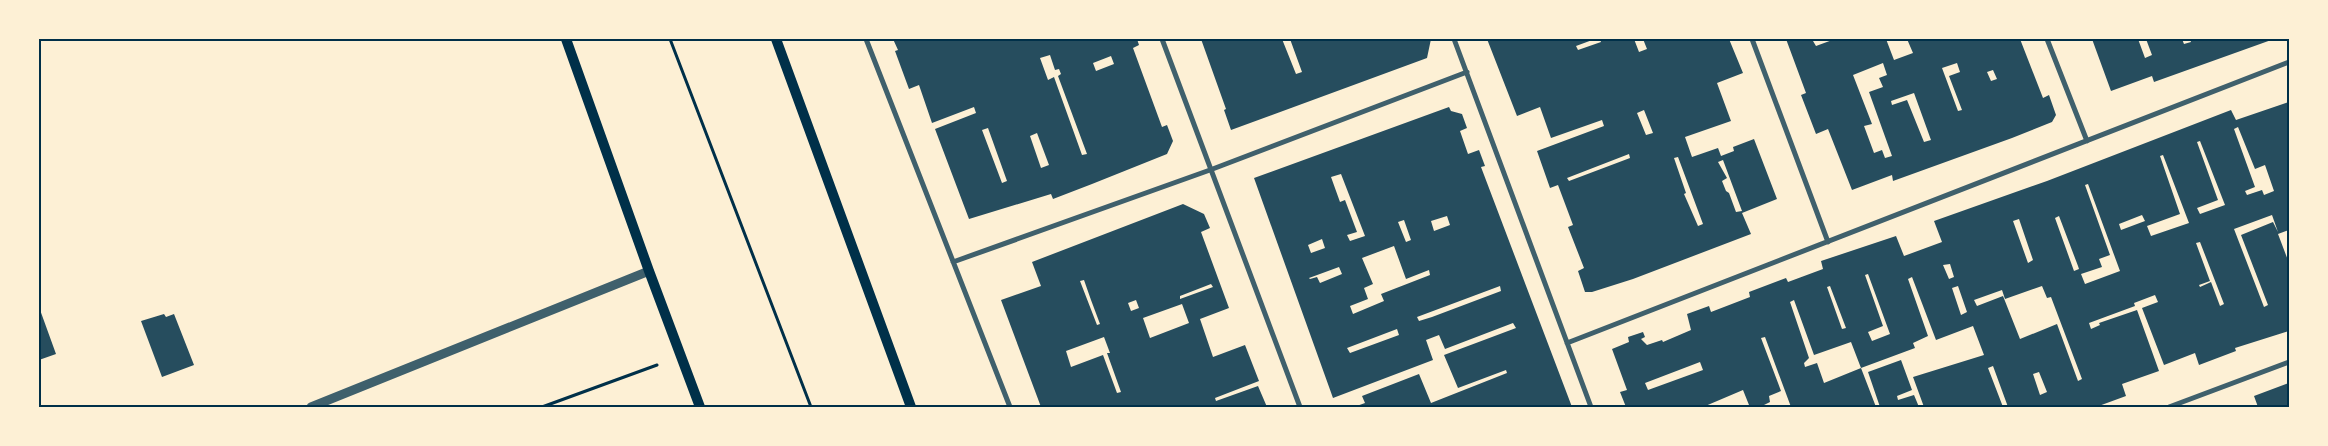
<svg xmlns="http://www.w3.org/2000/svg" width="2328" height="446" viewBox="0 0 2328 446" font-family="Quicksand,sans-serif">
<rect width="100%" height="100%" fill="#fdf0d5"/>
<path fill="#264d5e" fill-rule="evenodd" d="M893 39H1137L1139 45 1133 48 1162 127 1167 125 1173 141 1167 154 1092 184 1053 199 1051 194 969 219 935 129 976 113 974 107 932 123 919 85 909 89 895 51 898 50ZM1050 55 1055 70 1059 69 1061 74 1058 76 1087 154 1082 155 1054 77 1048 80 1040 58ZM1111 56 1114 64 1096 71 1093 63ZM988 128 1007 181 1002 183 982 130ZM1037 133 1049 165 1041 168 1030 136Z
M1201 39H1282L1296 74 1302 72 1290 39H1431L1427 58 1231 130 1224 110 1226 109Z
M1487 39H1595L1576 46 1578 50 1601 42 1600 39H1634L1639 52 1647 49 1643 39H1729L1743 73 1717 83 1731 121 1685 137 1692 157 1718 148 1721 156 1734 151 1733 147 1754 139 1777 199 1742 213 1751 234 1633 279 1592 292H1585L1578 271 1584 268 1568 227 1573 225 1558 185 1550 188 1537 151 1604 126 1602 120 1551 138 1540 107 1517 116ZM1644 110 1653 133 1646 135 1637 113ZM1629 154 1630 158 1569 181 1567 178ZM1678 157 1703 224 1698 226 1684 194 1686 193 1674 158ZM1723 160 1742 211 1736 212 1729 193 1726 191 1722 181 1727 178 1718 162Z
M1786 39H1818L1813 41 1816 46 1835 39H1886L1894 60 1913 53 1907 39H2020L2043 98 2049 95 2056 115 2052 122 2012 138 1893 181 1892 175 1852 190 1828 129 1816 134 1801 95 1806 93ZM1883 63 1887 75 1879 78 1883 87 1869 92 1892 156 1885 158 1882 150 1874 153 1864 126 1872 124 1853 75ZM1957 63 1960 72 1949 76 1962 110 1958 111 1942 68ZM1993 70 1997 79 1991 81 1987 72ZM1914 93 1931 140 1924 142 1907 100 1892 105 1891 101Z
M2092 39H2138L2145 58 2152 55 2146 39H2182L2184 44 2191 42 2190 39H2274L2154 82 2152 76 2111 91Z
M2289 102V230L2278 234 2289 263V331L2235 348 2236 351 2199 365 2195 353 2164 365 2142 308 2158 302 2155 295 2134 303 2135 306 2089 323 2091 329 2100 325 2099 323 2137 310 2159 371 2122 384 2126 396 2096 407H2008L1993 366 1988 368 2003 407H1924L1913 377 1984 355 1973 326 1936 340 1912 277 1908 279 1928 336 1913 343 1915 348 1861 368 1876 407H1791L1765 337 1761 338 1781 391 1769 396 1770 402 1764 405 1765 407H1743L1749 405 1743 390 1703 407H1626L1620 392 1627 390 1612 349 1629 342 1628 337 1643 332 1645 337 1641 339 1647 345 1662 340 1663 342 1691 330 1687 314 1709 306 1711 312 1750 297 1749 292 1786 278 1788 282 1823 269 1821 261 1896 236 1904 256 1942 242 1934 221 2047 181 2231 110 2236 120ZM2238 127 2255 169 2265 165 2274 191 2264 195 2262 190 2247 195 2245 191 2255 187 2234 129ZM2200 141 2225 205 2200 214 2197 208 2218 200 2197 142ZM2163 155 2189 223 2151 236 2147 226 2180 214 2160 156ZM2088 184 2120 271 2085 284 2081 274 2102 267 2099 259 2110 255 2085 185ZM2142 215 2145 221 2121 230 2119 224ZM2272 215 2278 232 2273 222 2241 235 2268 305 2264 307 2234 229ZM2059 216 2078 266 2079 269 2074 271 2055 218ZM2019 219 2033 260 2028 263 2013 221ZM2200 242 2224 304 2220 306 2211 282 2200 287 2199 285 2210 281 2196 243ZM1950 264 1954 277 1949 279 1943 265ZM1868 274 1890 334 1872 341 1868 332 1883 326 1865 275ZM1830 286 1846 328 1842 329 1827 287ZM1958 286 1967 312 1961 315 1952 288ZM2042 286 2047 298 2051 297 2082 379 2078 381 2057 324 2020 339 2003 296 1977 306 1974 300 2002 290 2005 299ZM1794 300 1814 355 1851 342 1861 368 1824 383 1817 363 1805 367 1804 363 1809 358 1790 302ZM1700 362 1703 370 1648 390 1645 383ZM2039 372 2047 392 2040 395 2033 374Z
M1449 107 1451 111 1462 114 1467 128 1460 131 1468 154 1479 150 1485 166 1481 167 1572 407H1523L1522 405 1515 407H1354L1365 403 1362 396 1419 374 1431 403 1507 373 1506 370 1458 388 1444 355 1516 328 1513 323 1445 349 1439 335 1426 340 1433 360 1333 398 1254 178ZM1341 174 1365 236 1350 241 1347 235 1357 232 1345 200 1340 202 1331 177ZM1447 216 1450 225 1434 231 1431 221ZM1404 220 1411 240 1406 242 1398 222ZM1322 239 1325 248 1311 253 1308 245ZM1394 246 1406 279 1429 270 1430 275 1381 294 1384 301 1353 314 1350 306 1368 299 1364 288 1373 284 1362 258ZM1339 267 1342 274 1320 283 1317 277 1310 279 1309 278ZM1500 286 1501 291 1432 317 1419 321 1417 317ZM1397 329 1399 335 1350 353 1347 348Z
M1183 204 1204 214 1210 228 1201 232 1229 308 1200 319 1213 357 1245 345 1259 381 1215 398 1216 401 1258 386 1267 407H1041L1001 300 1041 286 1032 262ZM1084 280 1091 300 1100 324 1097 325 1080 281ZM1211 284 1213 287 1180 299V296ZM1136 300 1139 308 1131 311 1128 303ZM1182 304 1189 323 1150 338 1143 318ZM1104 337 1110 353H1107L1121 392 1117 393 1103 355 1071 367 1066 351Z
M39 307 56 354 39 360Z
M164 314 166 317 174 314 194 365 162 377 141 321Z
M1901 360 1912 390 1897 396 1898 400 1914 395 1919 407H1880L1868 372Z
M2289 383V407H2258L2254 396Z"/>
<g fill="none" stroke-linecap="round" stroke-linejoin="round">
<path stroke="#003049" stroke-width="3" d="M670 39 811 407
M542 407 657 365"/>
<path stroke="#3f606c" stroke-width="5" d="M866 39 1010 407
M1162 39 1300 407
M1454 39 1591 407
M1752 39 1828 242
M2047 39 2087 141
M953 262 1210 170 1467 72
M1567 343 2289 62
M2169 407 2289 362"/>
<path stroke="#3f606c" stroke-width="9" d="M311 407 649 271"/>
<path stroke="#003049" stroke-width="10" d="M566 39 649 271 700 407
M776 39 911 407"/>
</g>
<rect width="2328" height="446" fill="none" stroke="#fdf0d5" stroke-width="80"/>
<rect x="40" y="40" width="2248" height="366" fill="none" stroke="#003049" stroke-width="2"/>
</svg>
